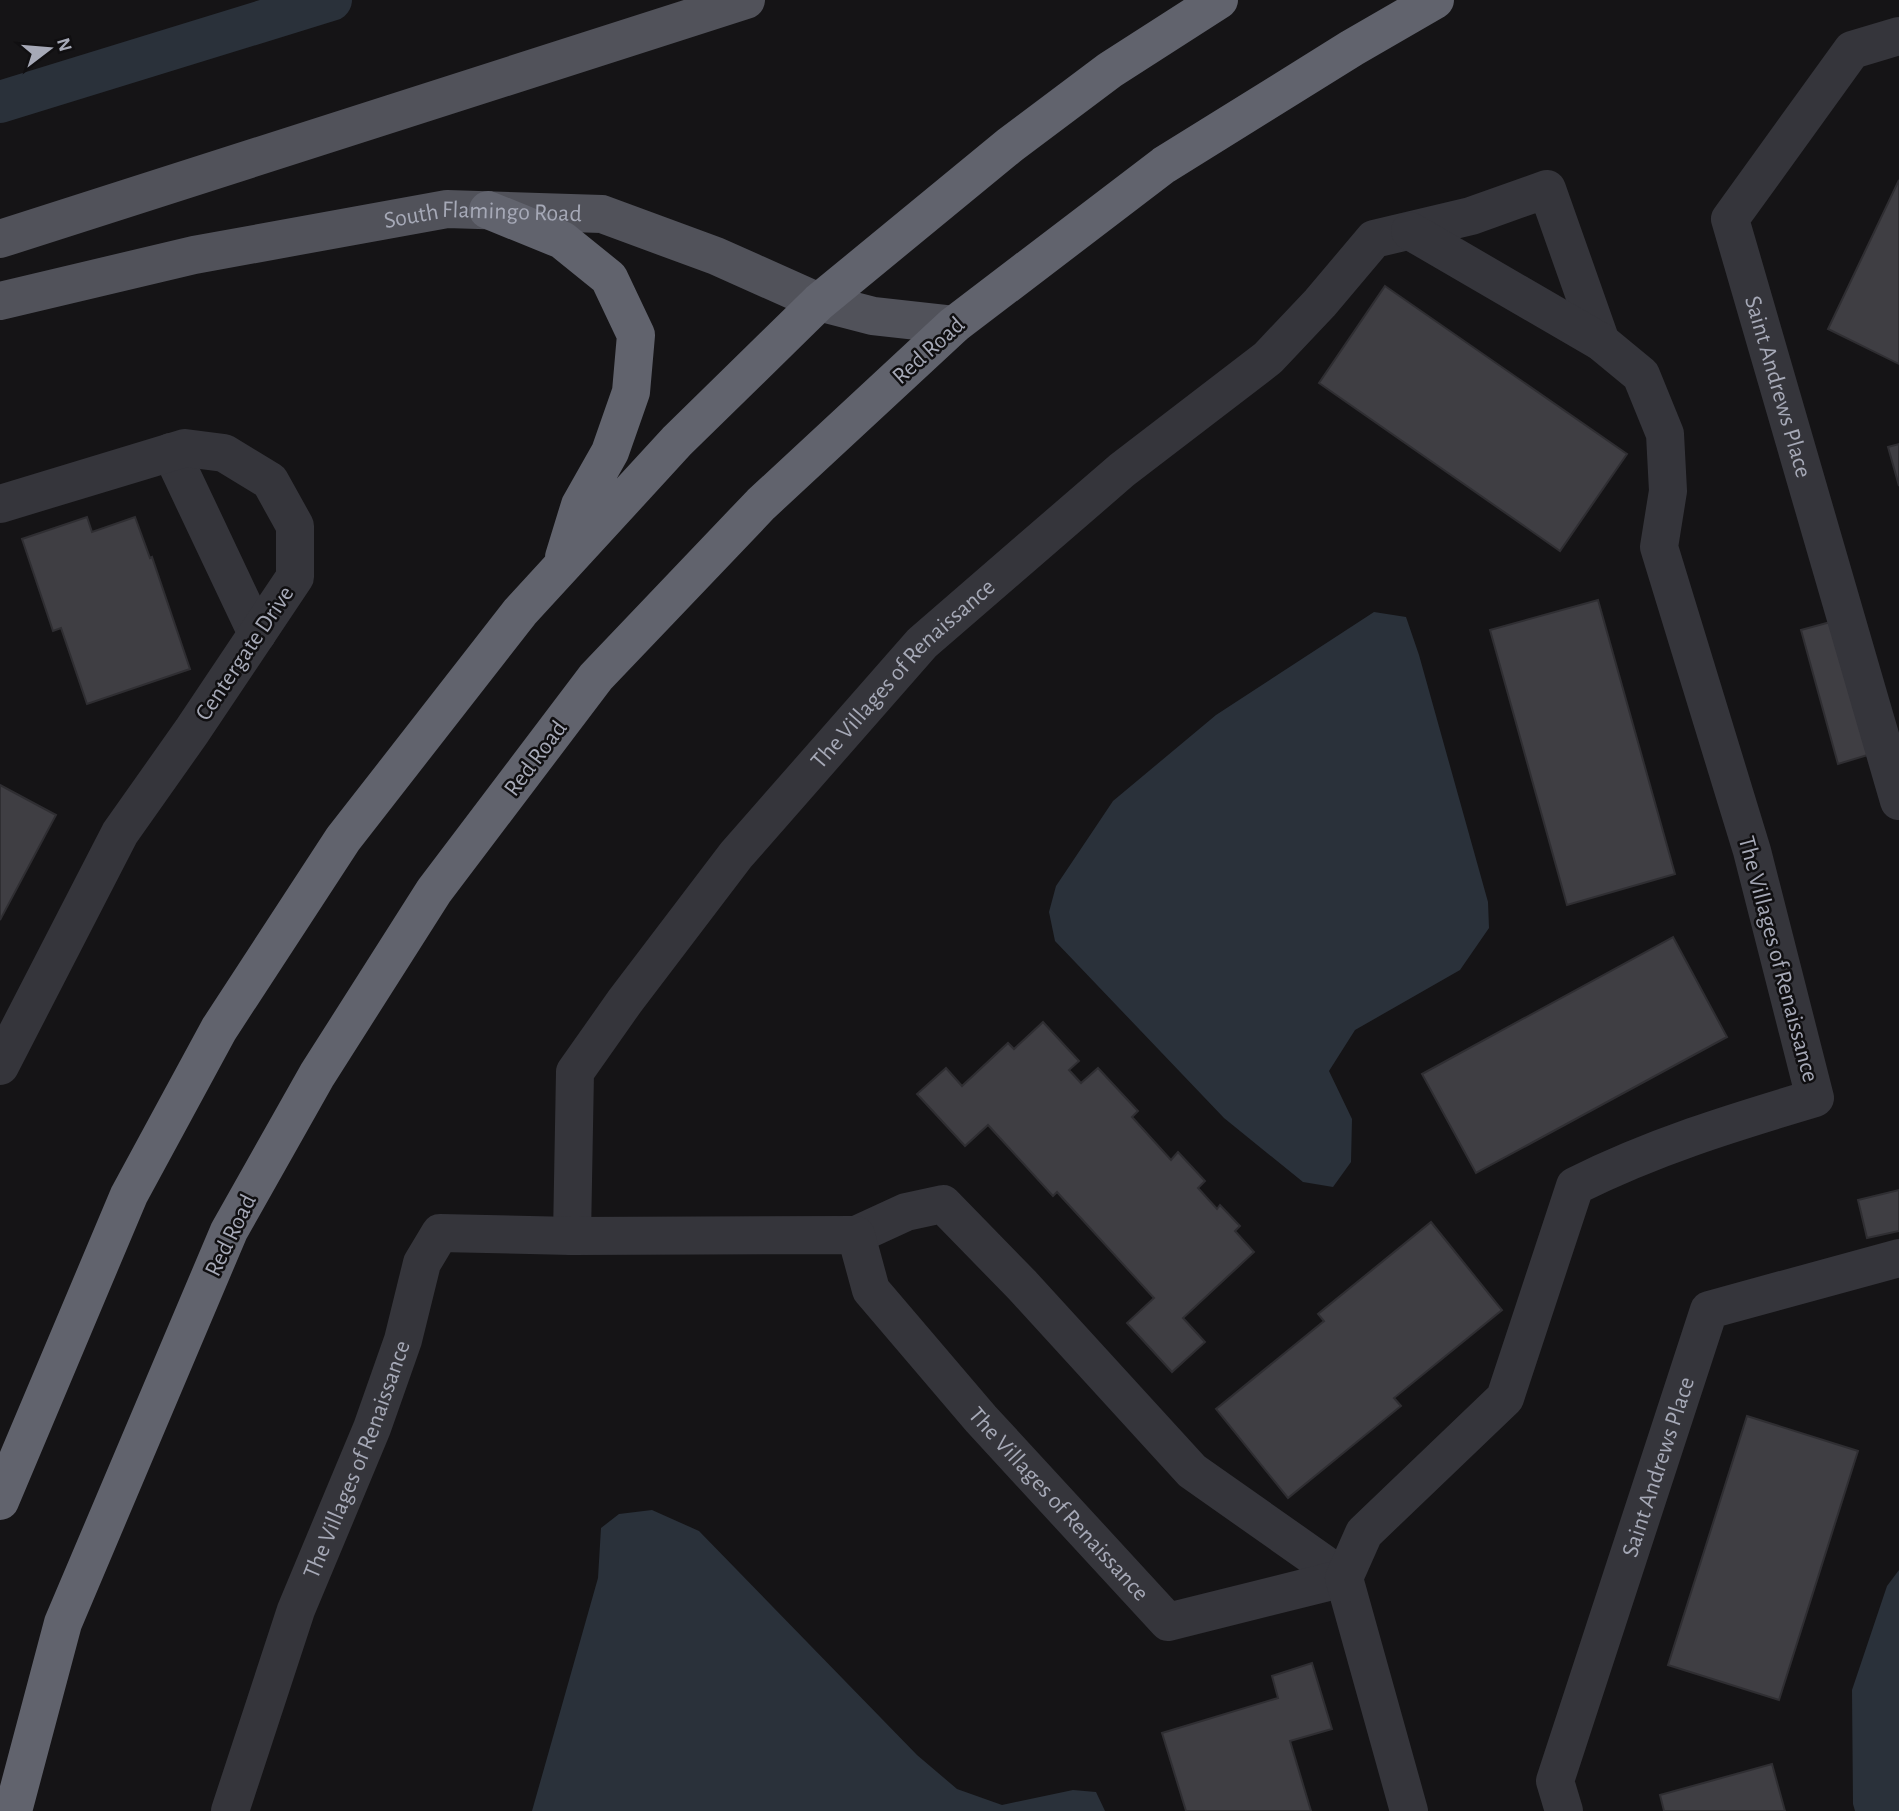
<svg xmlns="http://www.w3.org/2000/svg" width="1899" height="1811" viewBox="0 0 1899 1811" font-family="'Alegreya Sans',sans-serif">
<rect width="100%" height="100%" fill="#151416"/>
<path fill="#2a313a" d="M1374 612 1406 617 1419 655 1488 902 1489 928 1460 970 1355 1030 1329 1071 1352 1119 1351 1162 1333 1187 1303 1182 1224 1118 1055 941 1049 912 1056 886 1113 801 1216 715Z
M652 1510 699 1531 917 1755 957 1789 1002 1805 1073 1790 1096 1792 1105 1811H532L598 1578 601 1528 619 1514Z
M1899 1570V1811H1855L1853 1804 1852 1690 1887 1586Z"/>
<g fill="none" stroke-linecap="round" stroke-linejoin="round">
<path stroke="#2a313a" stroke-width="42" d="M0 102 331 0"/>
</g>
<path fill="#3f3e43" stroke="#2f2e32" stroke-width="2" d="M1899 180V364L1828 329Z
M1385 286 1627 454 1560 551 1319 383Z
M1899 444V486L1888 447Z
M87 517 92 532 135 517 150 558 152 557 190 669 87 704 61 628 53 631 22 539Z
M1598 600 1675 874 1567 905 1490 630Z
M1834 621 1871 754 1838 764 1801 630Z
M0 785 56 815 0 920Z
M1673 937 1727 1037 1476 1173 1422 1074Z
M1043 1022 1079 1061 1069 1070 1081 1083 1098 1068 1138 1111 1132 1117 1171 1160 1178 1152 1205 1181 1198 1188 1217 1209 1220 1205 1240 1226 1235 1231 1254 1252 1183 1318 1205 1342 1172 1372 1127 1323 1154 1298 1057 1192 1053 1196 988 1125 965 1146 917 1094 946 1068 962 1086 1008 1043 1014 1049Z
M1899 1190V1231L1867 1238 1858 1200Z
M1431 1222 1502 1310 1394 1398 1401 1406 1288 1498 1216 1409 1324 1321 1318 1314Z
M1747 1416 1858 1451 1779 1700 1668 1665Z
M1312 1663 1332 1729 1290 1741 1311 1811H1186L1162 1733 1278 1698 1272 1676Z
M1772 1764 1785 1811H1664L1660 1795Z"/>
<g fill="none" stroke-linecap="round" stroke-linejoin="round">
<g stroke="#35353b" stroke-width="38">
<path id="s1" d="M1899 36 1852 50 1730 219 1899 801"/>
<path d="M171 452 257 634"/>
<path d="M0 504 185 448 224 453 270 481 295 526V577L192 731 120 833 0 1066"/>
<path d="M856 1235 906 1212 943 1204 1022 1285 1192 1471 1344 1578"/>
<path id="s2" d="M572 1236 575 1072 625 1001 736 855 922 643 1122 470 1268 358 1320 303 1374 239 1471 216 1547 189 1601 342"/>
<path id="s3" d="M230 1811 296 1610 372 1428 403 1340 422 1263 440 1233 572 1236 856 1235 871 1290 981 1419 1168 1622 1344 1578"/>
<path d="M1409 1811 1344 1578 1364 1533 1505 1398 1575 1186C1653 1147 1731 1123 1815 1098L1752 851 1659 547 1668 491 1665 434 1641 375 1601 342 1410 231"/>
<path id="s4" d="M1564 1811 1555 1781 1709 1310 1899 1258"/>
</g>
<g stroke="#51525a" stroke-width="38">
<path d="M0 239 746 0"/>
<path id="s5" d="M0 301 194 255 447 209 602 214 716 256 819 302 873 316 954 325"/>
</g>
<path stroke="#61636d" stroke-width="38" d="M488 210 562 240 609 278 636 335 631 392 610 452 580 505 564 557
M0 1501 129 1195 219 1029 343 839 520 612 677 441 819 302 1010 145 1110 70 1219 0
M13 1811 63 1623 229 1231 317 1075 434 891 596 677 761 504 954 325 1164 165 1352 48 1435 0"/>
</g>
<g text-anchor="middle" stroke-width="5" stroke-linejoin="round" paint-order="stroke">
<g font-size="24" fill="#a6a9b7" stroke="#100f11">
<text dy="8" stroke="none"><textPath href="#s5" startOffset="492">South Flamingo Road</textPath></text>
<text transform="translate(928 350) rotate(-42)" y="8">Red Road</text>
<text dy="8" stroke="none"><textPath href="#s1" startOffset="432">Saint Andrews Place</textPath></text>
<text transform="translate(244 653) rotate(-56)" y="8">Centergate Drive</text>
<text dy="8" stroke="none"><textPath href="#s2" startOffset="681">The Villages of Renaissance</textPath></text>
<text transform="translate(535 758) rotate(-53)" y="8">Red Road</text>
<text transform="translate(1779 959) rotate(75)" y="8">The Villages of Renaissance</text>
<text transform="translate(230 1235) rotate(-64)" y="8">Red Road</text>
<text dy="8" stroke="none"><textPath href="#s3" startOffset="374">The Villages of Renaissance</textPath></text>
<text dy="8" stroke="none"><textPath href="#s4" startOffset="362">Saint Andrews Place</textPath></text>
<text dy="8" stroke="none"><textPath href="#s3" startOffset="1374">The Villages of Renaissance</textPath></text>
</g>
</g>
<g transform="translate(49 49) rotate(74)" stroke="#100f11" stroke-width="5" paint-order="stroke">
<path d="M0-5L12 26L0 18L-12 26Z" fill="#a6a9b7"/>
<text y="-10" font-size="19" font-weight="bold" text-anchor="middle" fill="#a6a9b7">N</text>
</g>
</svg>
